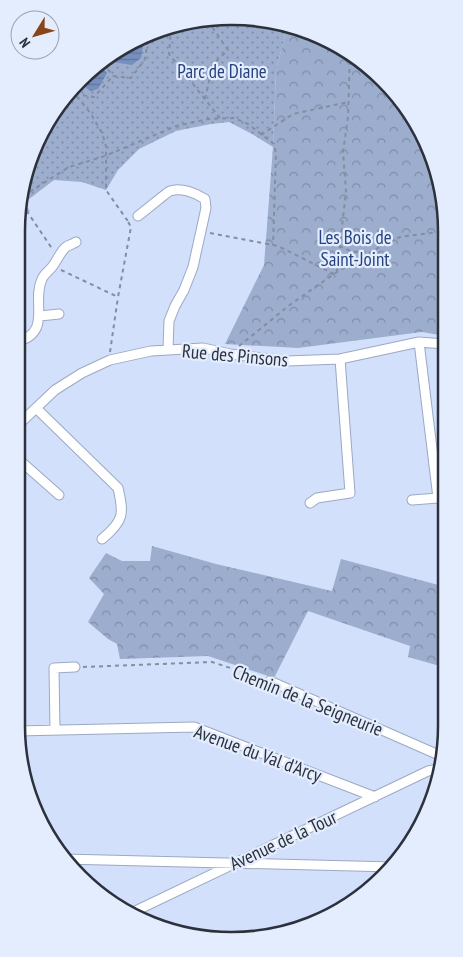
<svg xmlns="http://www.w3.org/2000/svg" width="463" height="957" viewBox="0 0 463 957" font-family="'PT Sans Narrow',sans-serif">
<defs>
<pattern id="forest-crowns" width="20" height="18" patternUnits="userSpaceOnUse" patternTransform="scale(1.25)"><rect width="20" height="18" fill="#9dadcd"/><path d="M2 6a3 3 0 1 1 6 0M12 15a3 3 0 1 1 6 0" fill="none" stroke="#808da8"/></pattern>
<pattern id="park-dots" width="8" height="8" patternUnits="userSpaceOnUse" patternTransform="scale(1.25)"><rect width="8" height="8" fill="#9dadcd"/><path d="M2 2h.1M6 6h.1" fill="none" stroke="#808da8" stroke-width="1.8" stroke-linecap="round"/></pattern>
<pattern id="water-rules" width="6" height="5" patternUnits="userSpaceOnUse" patternTransform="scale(1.25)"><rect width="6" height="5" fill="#778fbf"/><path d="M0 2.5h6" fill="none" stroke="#62759c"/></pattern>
</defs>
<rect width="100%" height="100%" fill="#d2e0fc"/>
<path fill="url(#forest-crowns)" d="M287 27 314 33 363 61 402 101 430 149 445 203V336L422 332 298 348 225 344 264 265 273 147 276 71Z
M152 546 216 564 332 591 341 559 446 587 447 668 408 657 410 646 308 611 274 678 208 656 120 659 117 644 108 639 88 622 104 594 89 578 106 553 122 561H150Z"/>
<path fill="url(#park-dots)" d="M232 16 287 27 276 71 273 147 252 134 229 122 211 124 176 131 139 149 118 170 106 190 82 182 54 180 24 203 30 211 18 222 33 149 80 79 149 33Z"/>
<path fill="url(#water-rules)" d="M143 37 144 40 141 58 132 65 107 61Z
M102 68 107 73 98 89 91 91 86 88C83 79 85 75 92 71L99 72Z"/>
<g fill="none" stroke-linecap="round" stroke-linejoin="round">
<g stroke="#9ba9c3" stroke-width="11">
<path id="minor" d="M138 216C144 212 167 192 170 191 181 187 196 193 205 199L206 208 193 267 184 290 175 306 169 321 168 349
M40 316 59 314
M16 342C53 333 31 302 42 279 44 274 49 271 52 267 57 261 60 252 66 247 69 245 73 244 76 242
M419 342 438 498
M36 408 118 488C124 514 124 521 102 539
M16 427 55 390 82 373 110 360 151 351 203 348 230 354 287 361 340 359 419 342 445 344
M16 457 59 495
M412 500 438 498 446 499
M310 503 317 498 350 493 340 359
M270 681 441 756
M55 730 54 668 75 667
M17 731 194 727 375 797
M63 859 394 867
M129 914 428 771 438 769"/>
</g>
<path stroke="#848da1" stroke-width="2" stroke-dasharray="4 4" stroke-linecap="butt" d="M171 28 169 54 220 118
M103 63 113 76
M113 76 131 78 145 59 149 33
M72 90 91 114 102 133 106 146V190L127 220 130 219
M75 94 94 97 113 76
M205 99 213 64 228 50 208 21
M261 135 293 114 348 102
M23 196 69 167 105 156 176 126 208 119 234 118 248 124 274 144 276 154 273 245
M22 204 53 250
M210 233 278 246 334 274
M339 246 353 252H370
M61 270 118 297 131 227 127 220
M337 272 346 191 343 152 348 117 350 53
M239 346 291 304 337 272 383 245 400 237 445 231
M110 352 118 297
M83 667 212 662 261 678"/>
<use href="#minor" stroke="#fff" stroke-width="9"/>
</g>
<g text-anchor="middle" stroke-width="4.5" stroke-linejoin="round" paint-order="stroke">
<g font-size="19" fill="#26427e" stroke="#e4edfe">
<text x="222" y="78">Parc de Diane</text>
<text x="355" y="244">Les Bois de<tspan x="355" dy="22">Saint-Joint</tspan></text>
</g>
<g font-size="19" fill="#2c313c" stroke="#e4edfe">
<text transform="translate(235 355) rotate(5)" y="7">Rue des Pinsons</text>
<text transform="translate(308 700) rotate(22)" y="7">Chemin de la Seigneurie</text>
<text transform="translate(258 753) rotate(20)" y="7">Avenue du Val d'Arcy</text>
<text transform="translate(283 840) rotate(-25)" y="7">Avenue de la Tour</text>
</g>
</g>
<path d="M0 0H463V957H0ZM231 25H232A206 206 0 0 1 438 231V726A206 206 0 0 1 232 932H231A206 206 0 0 1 25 726V231A206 206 0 0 1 231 25Z" fill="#e4edfe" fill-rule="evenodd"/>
<path fill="none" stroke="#2c313c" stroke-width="2.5" d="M231 25H232A206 206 0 0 1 438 231V726A206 206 0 0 1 232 932H231A206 206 0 0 1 25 726V231A206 206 0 0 1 231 25Z"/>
<g transform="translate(35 35) rotate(233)"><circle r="24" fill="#e4edfe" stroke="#9aa2b0"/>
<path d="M0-4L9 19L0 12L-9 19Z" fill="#894518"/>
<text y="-8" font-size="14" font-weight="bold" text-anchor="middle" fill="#2c313c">N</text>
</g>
</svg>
